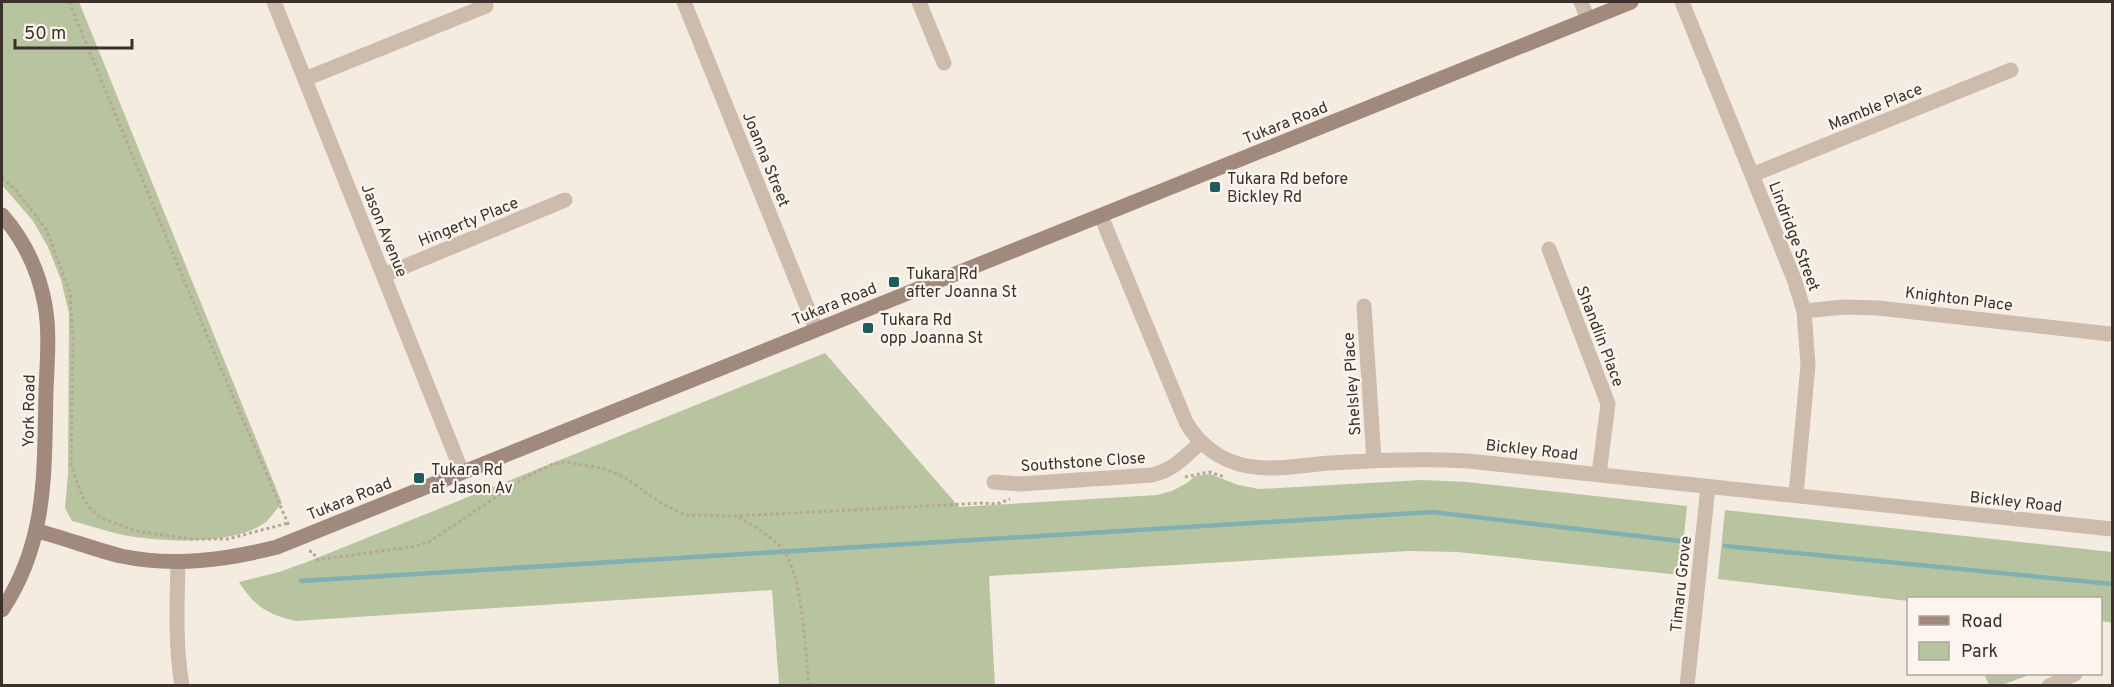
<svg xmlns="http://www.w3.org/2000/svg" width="2114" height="687" viewBox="0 0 2114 687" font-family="Overpass,sans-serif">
<rect width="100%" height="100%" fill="#f4ebe1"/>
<path fill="#b8c4a0" d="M2 2H79L282 503C277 508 272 516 267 521 238 545 170 542 135 537 114 534 92 526 72 521L65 508 68 473 69 313 61 280 48 247 33 221 2 185Z
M825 353 959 507 1157 495 1172 491 1187 483 1195 476 1210 474 1238 485 1259 489 1422 480 1467 482 1687 506 1680 575 1457 552 1409 551 989 576 995 686 779 685 772 590 296 621C267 614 255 607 239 582L279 572 307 562Z
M1725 510 2112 552V623L2101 621 2100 598H1908V601L1718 579Z
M1984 674H2032L2002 685H1989Z"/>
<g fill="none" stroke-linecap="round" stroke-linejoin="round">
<path stroke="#7fb0b2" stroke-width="4.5" d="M1725 546 2112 584
M301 581 1432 512 1680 541"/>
<path stroke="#b9a596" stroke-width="3" stroke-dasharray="3 3" stroke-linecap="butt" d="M69 2 210 343 289 526
M2 178 16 190 46 229 70 293 73 339 71 465 83 498 90 508 101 518 136 531 191 539H228L288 523
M1185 477 1209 472 1225 477
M739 517C754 527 772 536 783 550 803 575 805 652 809 686
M309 551 313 552 317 560 417 546 429 542 524 478 553 464 567 462 606 469 624 477 661 503 685 515 737 516 983 503 997 504 1010 499"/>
<path stroke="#cdbbac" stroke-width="15" d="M274 2 462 472
M684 2 816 329
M919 2 944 63
M1581 2 1588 19
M1682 2 1794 279 1804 311 1808 365 1796 495
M305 79 486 6
M1752 175 2011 70
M1101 216 1186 422C1199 445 1221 461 1247 466 1274 471 1304 465 1330 463 1376 460 1422 458 1468 461L2112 529
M1549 249 1608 404 1599 474
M384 275 565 200
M1364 306 1374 460
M1804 311 1844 307 1878 308 2110 334
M994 482 1020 484 1152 475C1173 470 1185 457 1200 443
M178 562C177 603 175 645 182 686
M1687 686 1708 487
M2049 686 2075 674"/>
<path stroke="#a18a7d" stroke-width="15" d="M2 215C24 240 39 272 45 305 50 333 47 363 46 391 44 471 48 541 2 610
M37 531C65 538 93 549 121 556 174 567 226 560 277 547L1631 2"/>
</g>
<g fill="#1f5a5e" stroke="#fbf5ee" stroke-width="2">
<rect x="1209" y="181" width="12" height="12" rx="3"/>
<rect x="888" y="276" width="12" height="12" rx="3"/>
<rect x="862" y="322" width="12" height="12" rx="3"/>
<rect x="413" y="472" width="12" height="12" rx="3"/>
</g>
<g text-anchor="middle" stroke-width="4.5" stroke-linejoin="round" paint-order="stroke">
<g font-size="16" fill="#3b302b" stroke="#fbf5ee">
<text transform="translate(1875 106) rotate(-22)" y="6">Mamble Place</text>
<text transform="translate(1285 122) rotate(-22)" y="6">Tukara Road</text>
<text transform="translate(767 159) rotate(68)" y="6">Joanna Street</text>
<text transform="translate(468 221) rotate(-22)" y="6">Hingerty Place</text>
<text transform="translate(385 230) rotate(68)" y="6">Jason Avenue</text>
<text transform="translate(1795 236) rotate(69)" y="6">Lindridge Street</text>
<text transform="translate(1959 298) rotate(7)" y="6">Knighton Place</text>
<text transform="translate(834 303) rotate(-22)" y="6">Tukara Road</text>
<text transform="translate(1601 336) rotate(69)" y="6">Shandlin Place</text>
<text transform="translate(1351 384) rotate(-94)" y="6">Shelsley Place</text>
<text transform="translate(28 411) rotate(-89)" y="6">York Road</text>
<text transform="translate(1532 449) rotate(6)" y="6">Bickley Road</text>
<text transform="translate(1083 461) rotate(-4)" y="6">Southstone Close</text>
<text transform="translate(349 498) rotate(-22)" y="6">Tukara Road</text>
<text transform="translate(2016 501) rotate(6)" y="6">Bickley Road</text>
<text transform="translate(1680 584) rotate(-84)" y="6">Timaru Grove</text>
</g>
<g font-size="16" fill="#3b302b" stroke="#fbf5ee" text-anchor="start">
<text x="1227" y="184">Tukara Rd before<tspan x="1227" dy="18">Bickley Rd</tspan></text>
<text x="906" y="279">Tukara Rd<tspan x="906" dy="18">after Joanna St</tspan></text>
<text x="880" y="325">Tukara Rd<tspan x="880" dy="18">opp Joanna St</tspan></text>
<text x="431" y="475">Tukara Rd<tspan x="431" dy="18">at Jason Av</tspan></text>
</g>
</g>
<rect width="2114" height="687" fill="none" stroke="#3b302b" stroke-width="6"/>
<rect x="1907" y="597" width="195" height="78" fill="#fbf5ee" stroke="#aea6a0" stroke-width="1.5"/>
<rect x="1919" y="616" width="30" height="9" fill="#a18a7d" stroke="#aea6a0" stroke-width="1.5"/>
<text x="1961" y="627" font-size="18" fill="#3b302b">Road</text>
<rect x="1919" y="642" width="30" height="18" fill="#b8c4a0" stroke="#aea6a0" stroke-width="1.5"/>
<text x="1961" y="657" font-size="18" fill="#3b302b">Park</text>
<path d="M15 39v9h117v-9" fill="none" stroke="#3b302b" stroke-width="3"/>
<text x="24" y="39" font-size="18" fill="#3b302b" stroke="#fbf5ee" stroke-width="4.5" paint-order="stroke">50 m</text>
</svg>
